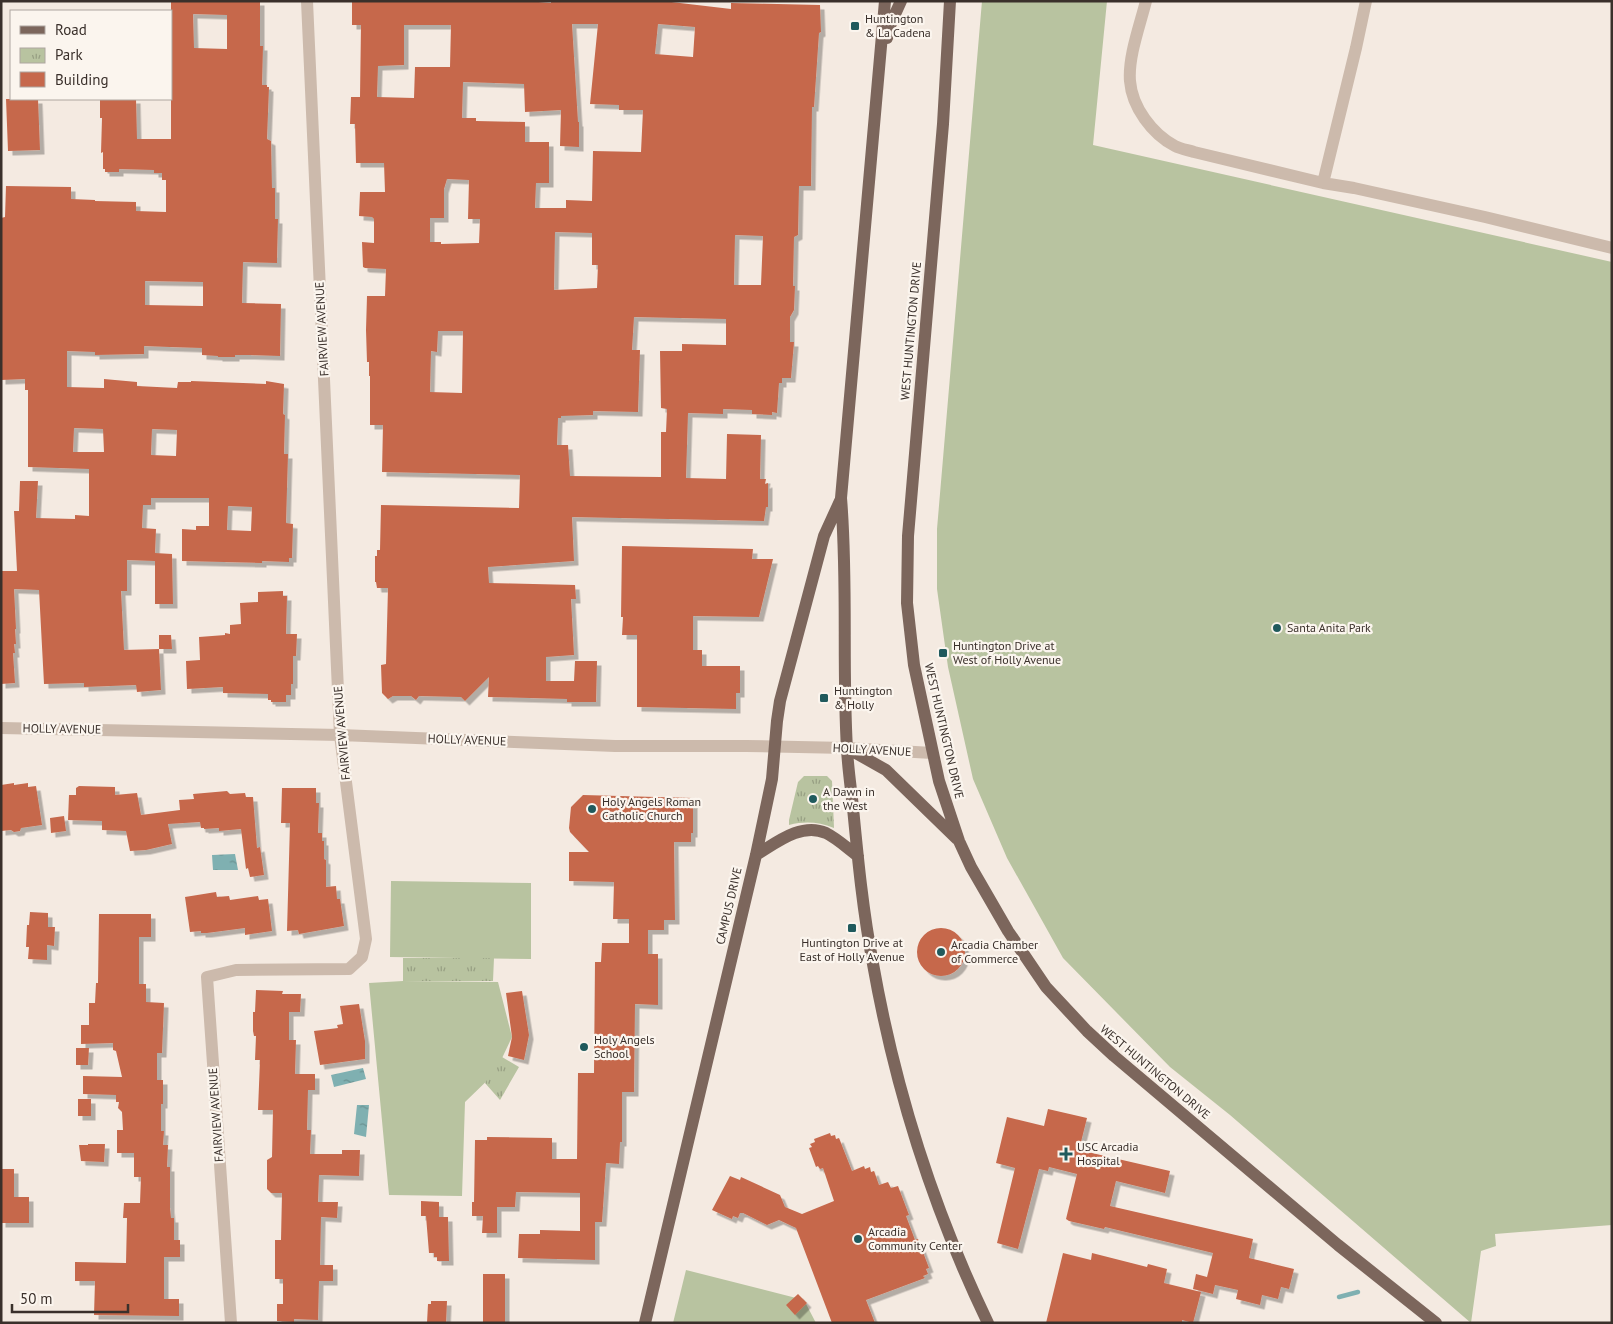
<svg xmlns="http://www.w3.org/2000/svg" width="1613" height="1324" viewBox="0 0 1613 1324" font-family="'PT Sans',sans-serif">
<defs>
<pattern id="park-tufts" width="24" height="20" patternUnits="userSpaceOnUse" patternTransform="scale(1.25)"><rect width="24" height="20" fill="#b8c3a0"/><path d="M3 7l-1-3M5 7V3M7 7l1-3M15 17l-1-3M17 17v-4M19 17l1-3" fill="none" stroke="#979f83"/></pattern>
<pattern id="water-ripples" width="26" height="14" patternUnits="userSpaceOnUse" patternTransform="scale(1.25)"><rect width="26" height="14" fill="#7fb0b1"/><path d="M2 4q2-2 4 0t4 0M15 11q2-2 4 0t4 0" fill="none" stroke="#699090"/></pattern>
<filter id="shadow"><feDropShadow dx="4.5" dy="4.5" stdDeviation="0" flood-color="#0004"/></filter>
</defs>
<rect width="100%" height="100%" fill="#f4eae1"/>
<path fill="#b8c3a0" d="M982 1H1107L1093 145 1612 262V1225L1495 1234 1496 1246 1481 1251 1471 1323 1230 1115 1170 1067 1063 958 1007 858 973 779 948 667 937 589V529Z
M391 881 531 883V959L390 957Z
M403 981 498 982 512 1037 495 1073 465 1102 462 1196 389 1195 369 983Z
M686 1270 804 1300 816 1323H673Z"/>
<path fill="url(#park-tufts)" d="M804 776H827L832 781 834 828C818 822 806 821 789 825V820L798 782Z
M403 958H494L493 981H403Z
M502 1057 519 1067 500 1100 485 1083Z"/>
<path fill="url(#water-ripples)" d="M235 854 238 870H213L212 855Z
M363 1068 366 1079 334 1087 331 1075Z
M357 1105H369L366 1137 354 1134Z"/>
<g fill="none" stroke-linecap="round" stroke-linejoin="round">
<path stroke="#7fb0b1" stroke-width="4.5" d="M1339 1297 1358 1292"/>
</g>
<path fill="#c6684c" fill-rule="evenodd" filter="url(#shadow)" d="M171 1H260V46H263L262 85H267V87H269L267 139 271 141 272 188H275V219H278L277 259V263L243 262 242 303 281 304 280 356 250 355H235V357H218V356L202 355V348L170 347 144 346V354L95 355V352L67 351V387L104 388V379L137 382V386L177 388 178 382H191V381L266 384V381L284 384 283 414 285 415 284 454H288L286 523 293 524 292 558H289V562L262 561V563L182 561V529L196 530V526H209V498H151V505H143L142 528 156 529 155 553 172 554 173 604H155V561L127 560V591H121L124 650 159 649 161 690 137 692 136 685 84 687V683L44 684 39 590 14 589 16 629H15L16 644H14L15 653H13L15 683 1 684V571H17L14 511H19L20 481H38L36 518 75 519V515L89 516V469L28 467V390H25V379L1 380V218L5 217 6 186 71 187V199L95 200V201L136 202V211L166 212V180H162V173H154V170L119 169V172H105V169H103V152L101 153 102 118H100V99H136L137 139H171ZM193 14 227 15V49L194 48ZM145 281 203 282V306L145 305ZM74 428 103 429 104 452H73ZM152 429 177 430 176 456 151 455ZM228 506 252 507 251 531 227 530Z
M352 1H526L551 3V1H663L731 9V3L820 5 821 32 819 33 814 107H812L811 186H799L798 235 794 237 793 286H795L794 310 790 317V342H794L791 378H782V383H779L777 413 772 412V415L752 414V410L723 409V414L688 413 686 478 726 479 727 434 761 435 760 479H766L765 484 768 483V507H766L764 521 572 517 574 561 488 567 489 583 575 585 576 599H571L574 655 546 657V681H574L575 661H597L596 702H567V699L488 697 489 677 465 701 461 697 419 696 416 700 411 696H393L388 699 382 693 381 665 386 664 388 588H377L376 582H375V556H377V550H380L381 505 519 508 520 475 382 472 383 425H370V376H369V362H367L366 330 367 296H385L386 269 365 268 363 267 362 242 374 243V219L372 217 359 216 360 192H385L384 163H356L355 124H350L351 97H360L361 25H352ZM572 24H598L590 104 619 105V110H643L641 152 593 151 592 201 566 200V208H535L536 183H549V142H525V122L476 121V118H462L463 82 524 84 525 112 561 110 560 146 579 147V122H578ZM658 24 695 27 693 57 655 54ZM404 25H451L450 67H415L414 98 377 97 378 66 404 65ZM447 179 469 180 468 219H480L479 243 441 244V242H430V218H444V189ZM555 232 592 233V265H598L597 288 554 290ZM735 235 763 236 761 285H734ZM634 317 726 319V345L682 344V351H660L661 408 667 409 666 432H661V477L570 476 568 445H557L558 418H561V416L593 415V411L638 412 640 350H632ZM438 331H463L462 393 430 392 431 351 437 352Z
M6 99H38L40 150 8 151Z
M622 546 753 549 752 559H773L759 617 693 616V650H702V666H740V693H736V709L637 707V635H622L623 617H621Z
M283 591V596H287L286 634H297L296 656H293V684H291V695H286V702H271V700H268V694L223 693V687L187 689 186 661 200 660 199 637 225 635V633L230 634V625L241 624 240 603 258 602V592Z
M159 635H171L172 649H159Z
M14 783V785L28 783V787L36 786 42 825 21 828 20 831 14 832 11 830 1 831V785Z
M79 786 115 787V795L137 793 141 815 180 810 179 800 194 799 193 794 227 791 230 794 245 793 246 797H253L257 848 260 847 264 875 250 877 248 868 246 869 241 829 219 831V828L204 829V828H201L200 822 168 824 172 844 146 850 130 851 126 831 102 830V821L68 820 69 795H76V788Z
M282 788H316V803H319L318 833H322V841H324V859L326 860V887L336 886 337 899H340L344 926 299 934 298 930 287 931 290 823H281Z
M583 795 693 798V833H691V842H674L675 920H664V930H648V954H658V1005L635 1004 634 1092H622V1142H620L619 1164 606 1163 602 1222H595V1260L518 1258 519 1234H540V1230L580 1231V1193L516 1192 515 1207H497V1233H482L483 1216H472V1202H474L475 1140H487V1137L552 1138V1159H577L578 1073H594L595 962H601L602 943H629V919H613L614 882 569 881V852H589L570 832 569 828 571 807Z
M64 816 66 831 51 833 50 818Z
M216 892 217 897 229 896 230 900 258 896 259 900 268 899 272 931 245 935V928L207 933H201V931L190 932 185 897Z
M30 912 48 913V927H55L54 946 47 945V960L28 959 29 947H26L27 925H29Z
M99 914H151V937H139V984H146V1002L164 1003 162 1053H157V1080H163V1104H161V1131H164L163 1145H168L167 1167H170V1208L171 1218H174V1240H180V1257H164V1299H179V1316L94 1315 95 1281H75V1262L126 1263 127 1218H123L124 1203H140L141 1177H134V1153H117V1130H123L122 1112 118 1108 119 1102H116V1095L83 1094V1076L122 1077 116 1051 113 1050V1043L81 1044V1025H89V1003H95L96 983H98Z
M917 952a24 24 0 1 1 48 0a24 24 0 1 1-48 0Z
M256 990 283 991 282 994H301L300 1012H289V1040H296L295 1074H315V1090H308L307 1130H311L310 1154H342V1150H360L359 1176 319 1175 318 1202H338L337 1218 321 1217 320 1265H333V1281H319L318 1320 294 1319V1322L277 1321V1304H283V1279H275V1240H281L282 1193H271L267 1189V1160L272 1157 273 1110H258L260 1060H255L256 1036H254L253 1031V1012H255Z
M522 991 529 1035 524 1060 508 1056 512 1037 506 993Z
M359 1004 365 1041V1059L320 1065 314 1031 338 1028 337 1025 343 1024 340 1006Z
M76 1048H89L88 1065H76Z
M78 1099H91V1116H78Z
M1048 1109 1087 1118 1079 1150 1170 1171 1165 1193 1116 1181 1110 1206 1253 1239 1249 1258 1294 1269 1289 1289 1281 1287 1278 1299 1262 1295 1260 1305 1236 1299 1238 1290 1215 1285 1213 1294 1193 1289 1196 1274 1207 1277 1213 1253 1105 1227 1104 1229 1069 1221 1066 1219 1077 1174 1049 1167 1048 1171 1039 1169 1018 1249 997 1243 1015 1168 996 1163 1007 1117 1044 1126Z
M830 1133 831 1136 835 1135 836 1139 839 1138 852 1171 864 1166 865 1169 870 1167 871 1172 874 1171 879 1185 888 1182 891 1188 898 1186 909 1215 906 1216 915 1240 918 1239 929 1268 926 1269 928 1274 923 1276 925 1278 866 1300 875 1323H832L796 1228 779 1220 767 1225 743 1213H740L738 1218 733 1216 732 1219 712 1210 730 1176 740 1180 741 1177 780 1195 785 1207 802 1214 834 1201 823 1168 820 1169 818 1166 816 1167 809 1148 812 1147 810 1144 815 1142 814 1139Z
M88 1144H105L104 1162 81 1161 79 1145H88Z
M1 1169H14V1197H29V1223H1Z
M421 1201 439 1202V1217H448L449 1261H437V1257H434V1253H429L426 1216H421Z
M1063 1253 1091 1260 1092 1253 1147 1267 1148 1264 1167 1269 1164 1283 1201 1292 1193 1323 1182 1320V1323H1046Z
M483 1274H505V1323H483Z
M798 1294 807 1303 795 1315 786 1305Z
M431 1301H447L446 1323H427L428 1304H431Z"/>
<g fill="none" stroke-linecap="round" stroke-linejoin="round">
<path stroke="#ccbaac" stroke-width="12" d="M1146 1C1140 25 1128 57 1130 81 1132 107 1152 134 1175 146 1181 149 1188 150 1194 152L1323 183 1354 188 1485 217 1612 248
M1323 183 1356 48 1366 1
M1 728 340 735 615 746H746L847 748 932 753
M231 1323 207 977 236 970 349 969 362 957 366 939 340 735 307 1"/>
<path stroke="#7c665c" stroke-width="12" d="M885 1 841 498C848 582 842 665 847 749 848 769 851 788 853 808 858 860 863 912 873 964 895 1088 933 1209 988 1323
M950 1 943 124 908 536 907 603 914 665 939 781 959 841 971 867 1008 931 1046 987 1087 1031 1114 1056 1338 1245 1436 1323
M887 38 891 23 901 1
M847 748 886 770 957 839
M756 855C776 843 801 822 826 833 838 839 848 849 858 856
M645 1323 756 855 772 779 777 721 780 701 824 536 840 501"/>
</g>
<g fill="#205a5d" stroke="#fbf5ee" stroke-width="2">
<rect x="850" y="21" width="10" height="10" rx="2.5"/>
<circle cx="1277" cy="628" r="5"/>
<rect x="938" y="648" width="10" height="10" rx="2.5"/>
<rect x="819" y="693" width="10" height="10" rx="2.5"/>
<circle cx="813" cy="799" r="5"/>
<circle cx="592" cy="809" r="5"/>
<rect x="847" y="923" width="10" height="10" rx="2.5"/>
<circle cx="941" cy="952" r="5"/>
<circle cx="584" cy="1047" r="5"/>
<path d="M1063.5 1146.5h5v5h5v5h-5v5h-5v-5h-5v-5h5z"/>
<circle cx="858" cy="1239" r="5"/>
</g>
<g text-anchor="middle" stroke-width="4.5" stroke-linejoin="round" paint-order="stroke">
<g font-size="12" fill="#3a302b" stroke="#fbf5ee" text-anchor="start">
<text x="865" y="23">Huntington<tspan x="865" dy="14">&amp; La Cadena</tspan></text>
<text x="1287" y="632">Santa Anita Park</text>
<text x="953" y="650">Huntington Drive at<tspan x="953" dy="14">West of Holly Avenue</tspan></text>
<text x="834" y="695">Huntington<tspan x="834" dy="14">&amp; Holly</tspan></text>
<text x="823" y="796">A Dawn in<tspan x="823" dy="14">the West</tspan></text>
<text x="602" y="806">Holy Angels Roman<tspan x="602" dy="14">Catholic Church</tspan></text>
<text x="852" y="947" text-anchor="middle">Huntington Drive at<tspan x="852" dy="14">East of Holly Avenue</tspan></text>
<text x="951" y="949">Arcadia Chamber<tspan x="951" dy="14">of Commerce</tspan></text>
<text x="594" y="1044">Holy Angels<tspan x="594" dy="14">School</tspan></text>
<text x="1077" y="1151">USC Arcadia<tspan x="1077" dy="14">Hospital</tspan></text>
<text x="868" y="1236">Arcadia<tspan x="868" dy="14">Community Center</tspan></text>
</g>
<g font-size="12" fill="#3a302b" stroke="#fbf5ee">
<text transform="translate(322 329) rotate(-93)" y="4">FAIRVIEW AVENUE</text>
<text transform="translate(911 331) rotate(-85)" y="4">WEST HUNTINGTON DRIVE</text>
<text transform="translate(62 729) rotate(1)" y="4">HOLLY AVENUE</text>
<text transform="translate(944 731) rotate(77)" y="4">WEST HUNTINGTON DRIVE</text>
<text transform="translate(342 733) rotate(-95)" y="4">FAIRVIEW AVENUE</text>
<text transform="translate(467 740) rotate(2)" y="4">HOLLY AVENUE</text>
<text transform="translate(872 750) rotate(3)" y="4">HOLLY AVENUE</text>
<text transform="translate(729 906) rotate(-77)" y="4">CAMPUS DRIVE</text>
<text transform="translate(1155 1072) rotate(40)" y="4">WEST HUNTINGTON DRIVE</text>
<text transform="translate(216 1115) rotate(-94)" y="4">FAIRVIEW AVENUE</text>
</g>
</g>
<rect width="1613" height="1324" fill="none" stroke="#3a302b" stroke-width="5"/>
<rect x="10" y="10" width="162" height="90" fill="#fbf5ee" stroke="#aea6a0"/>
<rect x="20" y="26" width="25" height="8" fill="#7c665c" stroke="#aea6a0"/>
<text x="55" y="35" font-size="15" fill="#3a302b">Road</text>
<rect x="20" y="48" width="25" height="15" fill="url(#park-tufts)" stroke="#aea6a0"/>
<text x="55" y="60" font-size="15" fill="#3a302b">Park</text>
<rect x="20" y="72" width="25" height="15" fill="#c6684c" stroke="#aea6a0"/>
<text x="55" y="85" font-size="15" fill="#3a302b">Building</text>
<path d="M12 1304v8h116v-8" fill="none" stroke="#3a302b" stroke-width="2.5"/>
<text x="20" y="1304" font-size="15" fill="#3a302b" stroke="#fbf5ee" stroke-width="4" paint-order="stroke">50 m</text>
</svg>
